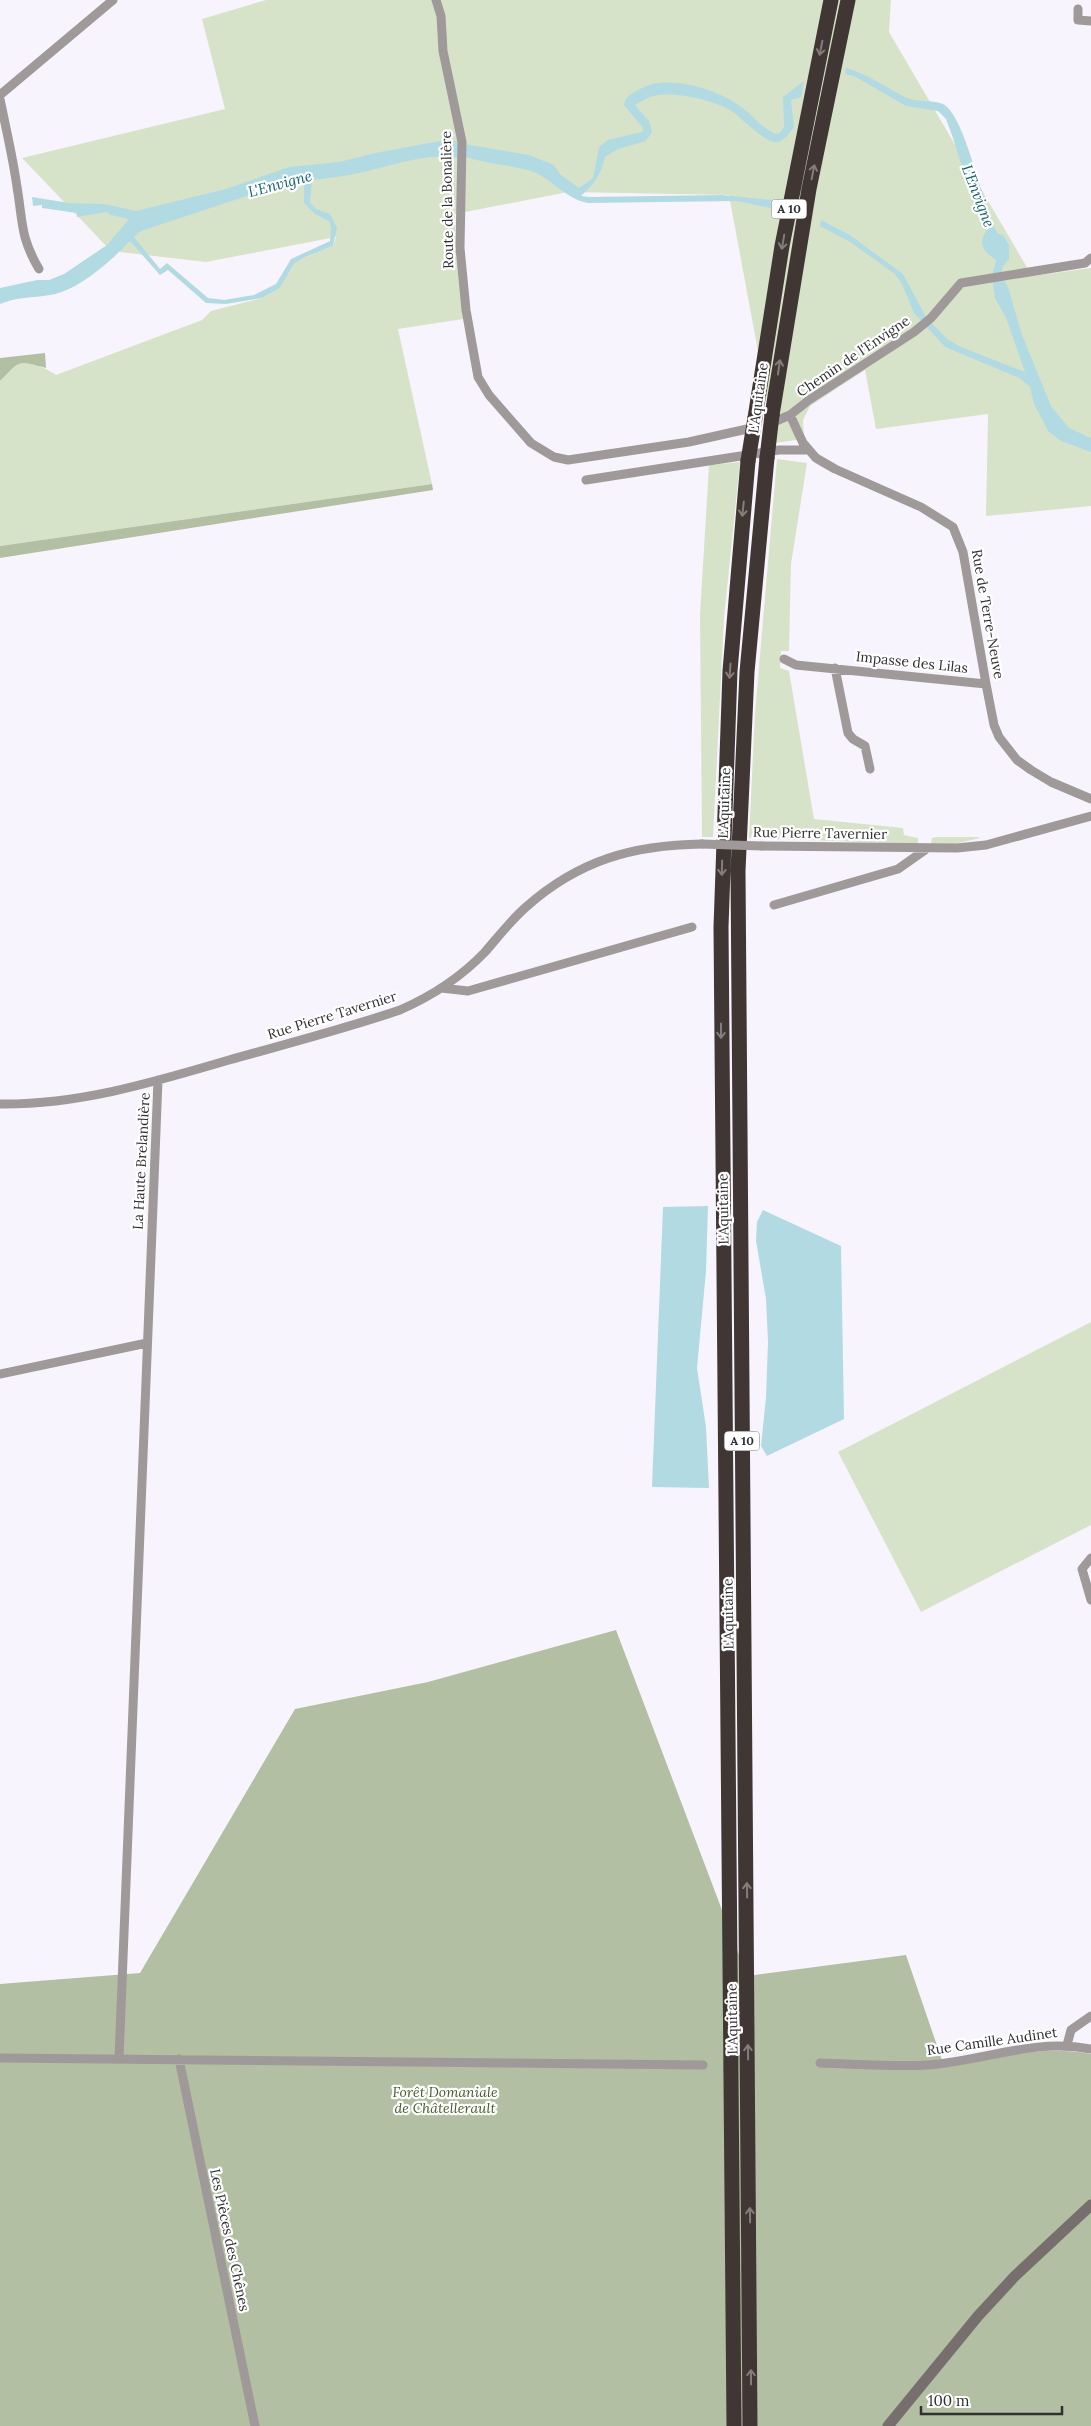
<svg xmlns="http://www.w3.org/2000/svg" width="1091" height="2426" viewBox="0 0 1091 2426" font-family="Lora,serif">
<rect width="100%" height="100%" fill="#f8f4fe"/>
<path fill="#d7e3c9" d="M266 0H891L889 32 1032 276 1091 268V506L986 516 988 414 876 429 865 370 810 406 803 420 804 439 775 443 729 195 568 192 455 214 456 256 463 319 398 329 432 484 0 546V381C4 376 9 368 14 365 26 358 45 368 56 375L202 320 211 311 262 298 280 288 294 264 305 257 333 246 336 237 206 262 111 251 22 158 225 109 202 19Z
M777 459 807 463 791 564 789 651H781L780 668 789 671 814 819 903 828 904 835 918 838V844L749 838 755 713Z
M740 462 724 618 713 837H702L700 615 709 465Z
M937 837H978L980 838 955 844H931L932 838Z
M1091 1322V1525L921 1612 838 1452Z"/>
<path fill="#b2bfa2" d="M45 353 46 368C16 360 21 360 0 381V358Z
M432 484 433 490 0 558V546Z
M616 1630 747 1976 906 1955 944 2066C991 2059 1043 2044 1091 2054V2426H0V1984L140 1973 295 1709 428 1682Z"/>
<path fill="#b2dae3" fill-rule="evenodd" d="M846 68C868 74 885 87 905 97 916 103 931 99 943 104 966 116 982 207 998 234L1003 235 1009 245V259L1002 268V278L1008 287 1022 335 1051 406 1069 428 1091 438V452L1061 441 1048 431 1034 404 1030 387 1019 378 945 347 914 313 902 284 895 274 850 242 820 226 821 220 850 235 903 274 926 317 947 339 961 347 1025 372 1006 318 995 298 992 275 996 260C983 251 977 243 987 230L976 213 953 138 946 119 938 111 906 106 854 76 845 74Z
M804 81 801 97 791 100 794 127C789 133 783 144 774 142 763 140 742 119 733 112 718 101 678 92 659 95 650 96 643 100 635 105L649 121 652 132 646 141 618 149 605 157C601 175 594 184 581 196L589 197 722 195 782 201 780 210 737 201 588 203C565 199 552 178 531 171 510 165 487 164 466 157L464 144 529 155 554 165 560 174 579 188 593 178 599 147 608 140 642 132 643 128 624 105C625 96 634 92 642 88 669 74 717 89 740 106 752 114 762 129 776 134L780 133 784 127 783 97Z
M440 141H457L461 158C423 152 391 167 354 174 340 177 326 178 312 180L310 202 316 209 330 214 337 228 333 246 305 257 294 264 280 288 262 298 226 304 206 303 168 270 160 275 130 241C111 261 78 291 50 295 32 298 17 297 0 304V288L37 280H49L64 274 107 245 129 219 111 215 106 212 77 217V213L42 208V205L33 206 32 197 69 203 105 204 136 211 226 189 289 167 339 162 375 153ZM304 182V203L315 214 329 221 331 228 330 241 291 259 276 284 254 295 224 300 208 298 167 263 160 269 134 237 141 231 256 193Z
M708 1206 706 1271 697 1368 706 1427 709 1488 652 1487 663 1207Z
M763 1210 841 1246 844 1419 767 1456 761 1446 766 1397 768 1342 766 1299 756 1241 757 1222Z"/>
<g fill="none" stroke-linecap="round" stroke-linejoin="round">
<path stroke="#9f9a99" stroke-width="9" d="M436 0 441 16 443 51 462 142 460 248 466 310 478 377 489 395 531 443 554 457 568 460 689 442 756 427
M1078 9V20L1091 21
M0 95 113 0
M0 99C6 129 13 158 17 187 23 222 20 237 39 269
M790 415 803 443 816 458 835 469 921 507 953 527 963 552 986 684 994 725 999 737 1017 760 1031 770 1051 782 1091 799
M769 424 790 415 809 400 914 332 931 318 961 283 1085 263 1091 258
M586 480 779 450H808
M784 659 796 665 986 684
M835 668 848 733 853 739 865 746 870 769
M762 846 957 848 986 845 1091 816
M774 905 898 869 925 850
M441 988 468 991 692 927
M0 1104C79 1105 154 1082 229 1060 286 1044 344 1029 400 1010 432 996 461 977 485 952 498 937 511 920 526 907 579 860 633 845 702 844
M0 1374 147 1343
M1091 1558 1082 1569 1091 1600
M1067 2045 1071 2030 1091 2016
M0 2058 703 2065
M119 2059 158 1080
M179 2059 255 2426
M820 2063C856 2064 893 2067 928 2065 984 2061 1033 2038 1091 2049"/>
<path stroke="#766f6d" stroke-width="11" d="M888 2426 978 2316 1015 2276 1091 2205"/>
<path stroke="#403735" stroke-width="15" d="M772 415 809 189 848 0
M755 418 782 246 831 0
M734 2426 721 927 730 671 748 461
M750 2426 738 871 747 672 767 458"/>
<path stroke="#9f9a99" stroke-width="9" d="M702 844 762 846"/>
<path stroke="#403735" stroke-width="15" d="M767 458 772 415
M748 461 755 418"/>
</g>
<defs><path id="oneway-shaft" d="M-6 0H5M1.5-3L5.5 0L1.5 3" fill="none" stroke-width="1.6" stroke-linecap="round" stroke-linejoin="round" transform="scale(1.25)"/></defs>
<g stroke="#837d7c">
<use href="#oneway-shaft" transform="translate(821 48) rotate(101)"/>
<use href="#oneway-shaft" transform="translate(813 172) rotate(-79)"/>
<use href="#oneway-shaft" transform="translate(783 242) rotate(100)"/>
<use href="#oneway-shaft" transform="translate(779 367) rotate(-82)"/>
<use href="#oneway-shaft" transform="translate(743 509) rotate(96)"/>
<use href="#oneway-shaft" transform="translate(730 671) rotate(94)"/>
<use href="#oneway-shaft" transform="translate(722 868) rotate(91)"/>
<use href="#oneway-shaft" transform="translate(721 1031) rotate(90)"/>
<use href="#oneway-shaft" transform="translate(747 1890) rotate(-91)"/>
<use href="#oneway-shaft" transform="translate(748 2052) rotate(-91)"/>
<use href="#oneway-shaft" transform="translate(750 2215) rotate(-91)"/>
<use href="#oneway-shaft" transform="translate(751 2377) rotate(-90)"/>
</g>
<g text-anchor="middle" stroke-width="4.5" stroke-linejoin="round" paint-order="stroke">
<g fill="#fff" stroke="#6e6d70" stroke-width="1">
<rect x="771.5" y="199.5" width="35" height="19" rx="4"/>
<rect x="724.5" y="1431.5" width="35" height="19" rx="4"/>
</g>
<g font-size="12" font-weight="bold" fill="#302f33">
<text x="789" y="213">A 10</text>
<text x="742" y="1445">A 10</text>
</g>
<g font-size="14" fill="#302f33" stroke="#fff">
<text transform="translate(447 200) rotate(-91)" y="5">Route de la Bonalière</text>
<text transform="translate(853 356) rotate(-34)" y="5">Chemin de l'Envigne</text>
<text transform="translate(758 398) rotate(-82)" y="5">L'Aquitaine</text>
<text transform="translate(988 614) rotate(80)" y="5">Rue de Terre-Neuve</text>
<text transform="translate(912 662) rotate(6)" y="5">Impasse des Lilas</text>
<text transform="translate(724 803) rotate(-88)" y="5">L'Aquitaine</text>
<text transform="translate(820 833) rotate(1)" y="5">Rue Pierre Tavernier</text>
<text transform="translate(332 1015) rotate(-17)" y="5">Rue Pierre Tavernier</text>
<text transform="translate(141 1161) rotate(-87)" y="5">La Haute Brelandière</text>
<text transform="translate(723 1209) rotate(-91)" y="5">L'Aquitaine</text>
<text transform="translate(728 1614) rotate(-91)" y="5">L'Aquitaine</text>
<text transform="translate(732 2019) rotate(-91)" y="5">L'Aquitaine</text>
<text transform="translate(992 2041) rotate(-8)" y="5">Rue Camille Audinet</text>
<text transform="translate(230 2240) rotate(78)" y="5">Les Pièces des Chênes</text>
</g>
<g font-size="14" font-style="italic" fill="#485b2d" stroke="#fff">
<text x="445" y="2097">Forêt Domaniale<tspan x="445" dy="16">de Châtellerault</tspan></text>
</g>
<g font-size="15" font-style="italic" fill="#166271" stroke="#fff">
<text transform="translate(280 184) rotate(-15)" y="5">L'Envigne</text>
<text transform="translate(978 196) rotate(69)" y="5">L'Envigne</text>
</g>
</g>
<path d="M921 2406v8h141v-8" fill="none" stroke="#302f33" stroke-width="2.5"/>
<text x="928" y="2406" font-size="15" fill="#302f33" stroke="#ffffff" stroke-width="4" paint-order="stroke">100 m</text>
</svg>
